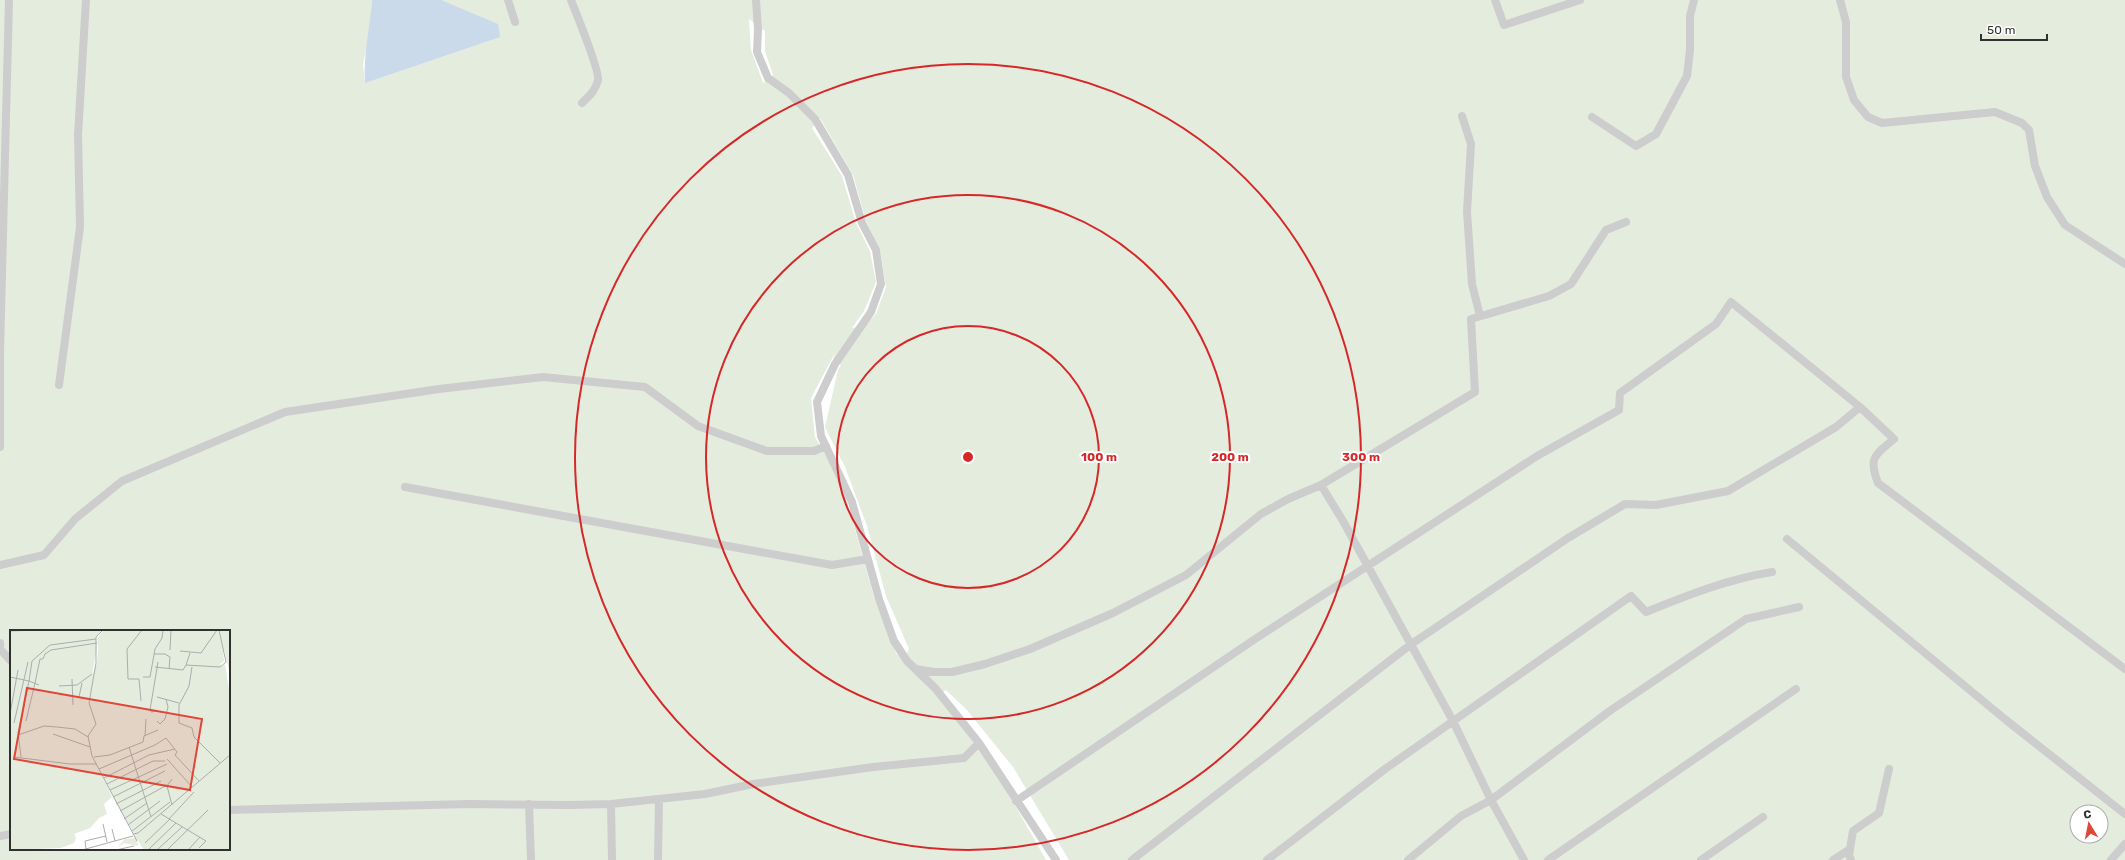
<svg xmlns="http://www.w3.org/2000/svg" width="2125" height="860" viewBox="0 0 2125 860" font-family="Rubik,sans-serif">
<rect width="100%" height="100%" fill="#fff"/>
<path fill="#e4ecde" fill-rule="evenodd" d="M0 0H372L370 30 363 64 365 83 441 0H2125V860H1069L1013 767 966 709 946 690 938 696 998 775 1046 860H0ZM749 19 765 31V51L773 75 763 83 751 50ZM820 118 853 175 866 221 880 250 886 287 876 314 865 326 852 328 864 311 876 282 870 251 856 223 842 176 812 128ZM835 353 832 363 841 365 838 370 825 427 845 467 867 526 886 596 909 649 903 660 896 653 874 597 841 480 815 437 811 398ZM11 631H229V849H11ZM2077 812H2101V836H2077Z"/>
<path fill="#cbdaeb" d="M372 0H441L498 24 500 37 365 83C363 55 370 28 372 0Z"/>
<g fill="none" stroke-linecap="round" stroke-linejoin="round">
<path stroke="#cdcdcd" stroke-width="8" d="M508 0 515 22
M571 0C576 13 600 71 598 80 596 90 589 96 582 103
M756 0 758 29 757 52 768 78 789 93 815 119 848 175 862 223 876 250 881 284 871 312 835 364 817 402 821 436 852 502 879 599 894 641 907 661 935 688 979 743 1056 860
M1495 0 1504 25 1580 0
M1840 0 1846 22V77L1854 100 1868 117 1882 123 1995 112 2022 123 2029 130 2035 166 2047 197 2065 225 2125 264
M1462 116 1471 144 1467 212 1472 284 1480 316
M1592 117 1636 146 1656 134 1687 76 1690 50V16L1694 0
M59 385 80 227 78 135 86 0
M0 447V352L9 0
M1321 485 1343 521 1453 721 1491 800 1524 860
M405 487 832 565 868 559
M1787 539 2006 720 2125 814
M0 565 44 555 75 519 122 481 285 412 439 389 543 377 645 387 698 426 767 451H814L826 446
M0 643V649L11 661
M916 669 934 672H952L985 664 1030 649 1113 613 1186 575 1261 514 1288 499 1321 485 1475 392 1471 319 1549 296 1571 284 1606 230 1626 222
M1016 801 1255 639 1537 456 1619 410 1620 393 1716 324 1731 302 1860 407 1894 439C1875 455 1868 457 1878 483L2125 669
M529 804 531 860
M611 804 612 860
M229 810 469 804 569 805 611 804 705 794 753 784 873 767 964 758 979 743
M0 836 11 834
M658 860 659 799
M1132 860 1410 645 1568 538 1625 504 1656 505 1728 491 1836 427 1860 407
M1267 860 1385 769 1631 596 1646 612C1688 595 1728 579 1772 572
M1408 860 1461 816 1491 800 1611 710 1746 619 1799 607
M1548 860 1796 689
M1701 860 1763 817
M1833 860 1850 849
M1851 860 1849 855 1853 831 1879 813 1889 769
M2111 860 2125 844"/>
</g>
<g fill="none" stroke="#d62828" stroke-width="2">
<circle cx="968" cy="457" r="131"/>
<circle cx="968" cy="457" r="262"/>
<circle cx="968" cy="457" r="393"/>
</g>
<g transform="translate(10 630)">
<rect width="220" height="220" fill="#fff"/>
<path d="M0 0H92L86 7 87 18 82 45 87 33 88 18 87 8 94 0H220V45L214 19 210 20H213L214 31 210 34 212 36 215 34 220 65V220H134L127 209 128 216 114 213 107 218 115 209 125 208 124 203 104 169 85 129 102 167 94 174 97 184 89 188 80 198 64 204 66 208 64 213 51 218 0 220Z" fill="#e4ecde"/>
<path fill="none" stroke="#acacac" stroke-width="1" d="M93 0 86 7V33L79 73 86 94 78 106 82 126 127 211M0 1 27 0M160 20 161 0M170 21 191 23 207 0M144 24H155L160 27 159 39M176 35 180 23M145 37 173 40 176 35 210 37 216 32 209 0M182 37 179 56 169 75V93L182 98 184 107 210 133M0 47 19 51 22 31 40 15 86 9M133 47H140L145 19 152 8 153 0M62 49 63 75M25 53 30 29H33L35 24 41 20 87 13M49 56 67 55 82 44M69 67 72 53M147 67 169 73M131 71 129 49H118L117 19 132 0M148 81 141 82 140 80 148 32M0 84 8 40M16 91 25 53M147 91 150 94 155 89 158 77 156 69M4 93 18 32M43 104 80 117M8 105 34 96 47 97 65 99 78 107M135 106 136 89M119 117 141 187M4 127 60 134H87M11 127 8 103 19 51 29 55M84 127 100 125 133 112 134 106 148 100M157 129 182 157M89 139 145 115 156 108 167 122 165 125 189 151M94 148 139 125 165 119M162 149 157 156 162 175M97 154 143 131H155M100 160 157 134M103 167 155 141M106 174 151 151M110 181 157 155M151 184 196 211 189 218M114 189 137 173M159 189 184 162M93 194 97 212M118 195 150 171M102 199 105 211M122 201 160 172M123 204 128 203 220 125M135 213 160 189M76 219 75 211 96 206M72 220 123 206M106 220 124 216M138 220 166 193M147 220 172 197M157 220 198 180M178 220 190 207"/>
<path fill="#e04738" fill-opacity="0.15" stroke="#e04738" stroke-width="2" d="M17 58 192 89 180 160 4 129Z"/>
<rect width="220" height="220" fill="none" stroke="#303030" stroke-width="2"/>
</g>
<circle cx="968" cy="457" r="6" fill="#d62828" stroke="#fff" stroke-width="2"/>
<g font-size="12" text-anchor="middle" font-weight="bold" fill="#d62828" stroke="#fff" stroke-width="4" stroke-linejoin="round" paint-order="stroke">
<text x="1099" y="461">100 m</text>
<text x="1230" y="461">200 m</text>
<text x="1361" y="461">300 m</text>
</g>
<g transform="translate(2089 824) rotate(350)"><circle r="19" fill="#ffffff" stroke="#acacac"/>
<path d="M0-3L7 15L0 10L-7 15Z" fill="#e04738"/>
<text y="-6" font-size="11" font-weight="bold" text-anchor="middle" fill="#303030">С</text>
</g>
<path d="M1981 34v6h66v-6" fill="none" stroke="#303030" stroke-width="2"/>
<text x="1987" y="34" font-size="12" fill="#303030" stroke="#ffffff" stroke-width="3" paint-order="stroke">50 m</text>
</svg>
